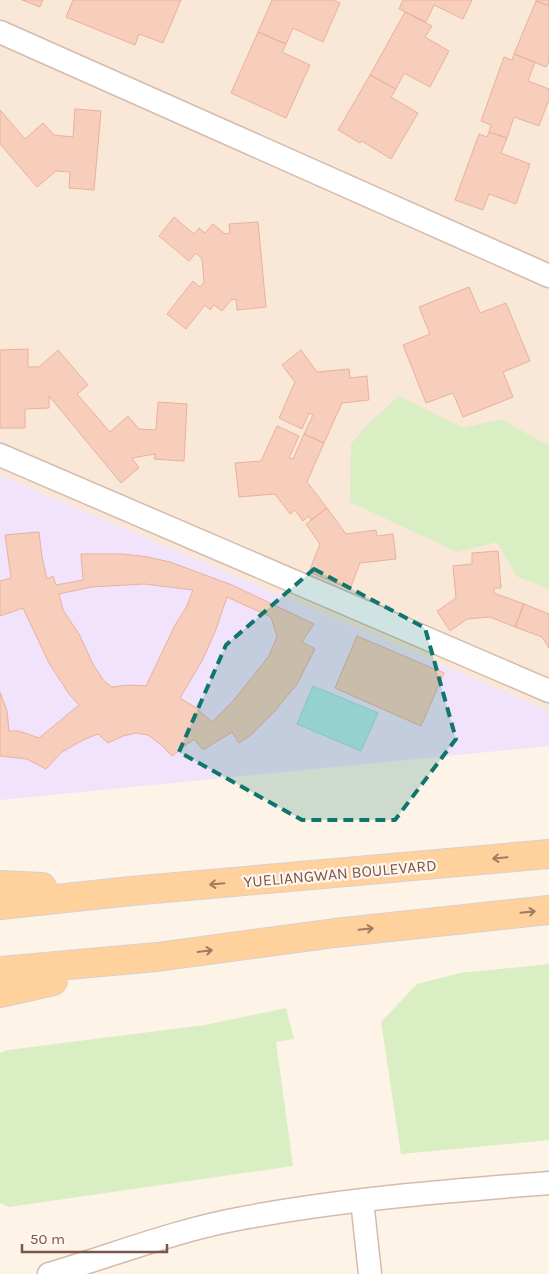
<svg xmlns="http://www.w3.org/2000/svg" width="549" height="1274" viewBox="0 0 549 1274" font-family="Karla,sans-serif">
<rect width="100%" height="100%" fill="#fef3e7"/>
<path fill="#f9e7d7" d="M0 0H549V711L0 475Z"/>
<path fill="#f0e3fb" d="M0 475 549 711V746L0 800Z"/>
<path fill="#d9eec3" d="M399 396 463 428 501 419 549 446V589L516 576 497 542 457 552 350 502 351 444 369 423Z
M549 964V1140L401 1154 381 1022 417 984 460 973Z
M286 1008 294 1039 276 1042 293 1166 9 1207 0 1203V1053L8 1050 205 1025Z"/>
<path fill="#b8e8eb" stroke="#9ddadd" d="M313 686 378 713 361 751 297 724Z"/>
<path fill="#f7cdbb" stroke="#ebb19a" fill-rule="evenodd" d="M22 0H43L40 7Z
M73 0H181L163 43 139 34 135 45 66 17Z
M272 0H334L340 3 323 42 293 28 286 44 258 32Z
M403 0H472L463 19 434 5 426 22 399 9Z
M536 0H549V6L536 1Z
M536 1 549 6V61L546 67 514 54Z
M405 12 432 26 425 37 449 51 430 87 404 73 396 89 370 75Z
M258 32 286 44 282 52 310 65 286 118 231 93Z
M514 54 535 62 528 81 549 89V99L539 126 514 117 507 138 489 132 491 125 481 121 504 57 512 60Z
M370 75 396 89 391 97 418 113 391 159 362 141 360 143 338 130Z
M75 109 101 111 94 190 69 188 70 172 56 171 37 187 0 144V110L25 139 43 123 54 135 73 137Z
M489 132 507 138 501 153 530 164 516 204 489 194 483 210 455 200 479 134 487 137Z
M174 217 194 234 199 228 205 233 213 224 225 234 230 233 229 224 258 222 266 307 237 310 236 299 231 300 222 311 214 305 210 310 205 305 186 329 167 314 193 281 200 287 204 282 202 259 196 253 189 261 159 236Z
M469 287 480 313 506 303 530 361 503 372 513 397 463 417 453 393 426 403 403 345 430 334 419 307Z
M28 349V367H39L58 350 88 385 77 394 110 432 128 416 139 429 156 430 158 402 187 404 184 461 154 459 155 454 132 458 139 468 121 483 49 396V408L25 409V428H0V350Z
M301 350 317 372 349 369 350 378 367 376 369 400 342 403 324 443 304 434 313 415 309 413 302 429 279 418 295 382 282 365Z
M277 426 299 436 289 458 293 459 304 434 324 443 307 482 327 508 311 520 309 516 303 521 295 510 290 514 275 494 239 497 235 463 261 461Z
M327 508 346 534 376 530 377 536 393 534 396 559 360 563 350 589 309 572 320 544 306 524Z
M39 532 42 557 47 579 53 576 56 585 83 580 81 554H123L148 557 170 562 232 585 314 624 302 642 315 649 297 684 274 712 252 734 239 743 232 732 203 750 194 739 172 756 160 744 148 735 136 733 123 736 108 743 98 734 83 740 62 752 46 769 27 759 0 756V692L7 711 9 731H19L39 738 79 705 69 694 49 663 23 608 0 616V581L11 578 5 535ZM144 584 193 590 186 608 175 625 146 686 128 685 112 687 104 681 93 664 79 634 63 610 59 594 91 587ZM227 597 271 617 277 637 269 656 233 701 212 722 195 707 180 698 202 661 215 632Z
M498 551 501 588H494V593L524 604 515 627 490 617 467 619 450 631 437 611 456 598 453 566 472 564V553Z
M524 604 549 614V648L542 637 515 627Z
M357 636 444 673 421 726 335 688Z"/>
<g fill="none" stroke-linecap="round" stroke-linejoin="round">
<g stroke="#d4bbad" stroke-width="25">
<path id="minor" d="M0 32 549 276
M0 455 549 691
M362 1200 370 1274
M49 1274C114 1255 176 1230 243 1218 344 1199 447 1191 549 1183"/>
</g>
<g stroke="#dacfcc" stroke-width="30">
<path id="primary" d="M0 885 42 887
M0 905 131 891 549 854
M0 971 157 957 335 933 549 910
M0 993 53 981"/>
</g>
<use href="#minor" stroke="#fff" stroke-width="22"/>
<use href="#primary" stroke="#ffd19d" stroke-width="28"/>
</g>
<defs><path id="oneway-shaft" d="M-6 0H5M1.5-3L5.5 0L1.5 3" fill="none" stroke-width="1.6" stroke-linecap="round" stroke-linejoin="round" transform="scale(1.25)"/></defs>
<g stroke="#a37a62">
<use href="#oneway-shaft" transform="translate(500 858) rotate(175)"/>
<use href="#oneway-shaft" transform="translate(217 884) rotate(175)"/>
<use href="#oneway-shaft" transform="translate(528 912) rotate(-6)"/>
<use href="#oneway-shaft" transform="translate(366 929) rotate(-6)"/>
<use href="#oneway-shaft" transform="translate(205 951) rotate(-7)"/>
</g>
<path fill="#0f766e" fill-opacity="0.2" stroke="#0f766e" stroke-width="4" stroke-dasharray="10 6" stroke-linejoin="round" d="M314 569 425 628 456 739 395 820H302L179 752 226 645Z"/>
<g text-anchor="middle" stroke-width="4.5" stroke-linejoin="round" paint-order="stroke">
<g font-size="16" fill="#7b5548" stroke="#fff7ef">
<text transform="translate(340 873) rotate(-5)" y="6">YUELIANGWAN BOULEVARD</text>
</g>
</g>
<path d="M22 1244v8h145v-8" fill="none" stroke="#7b5548" stroke-width="2.5"/>
<text x="30" y="1244" font-size="15" fill="#7b5548" stroke="#fff7ef" stroke-width="4" paint-order="stroke">50 m</text>
</svg>
